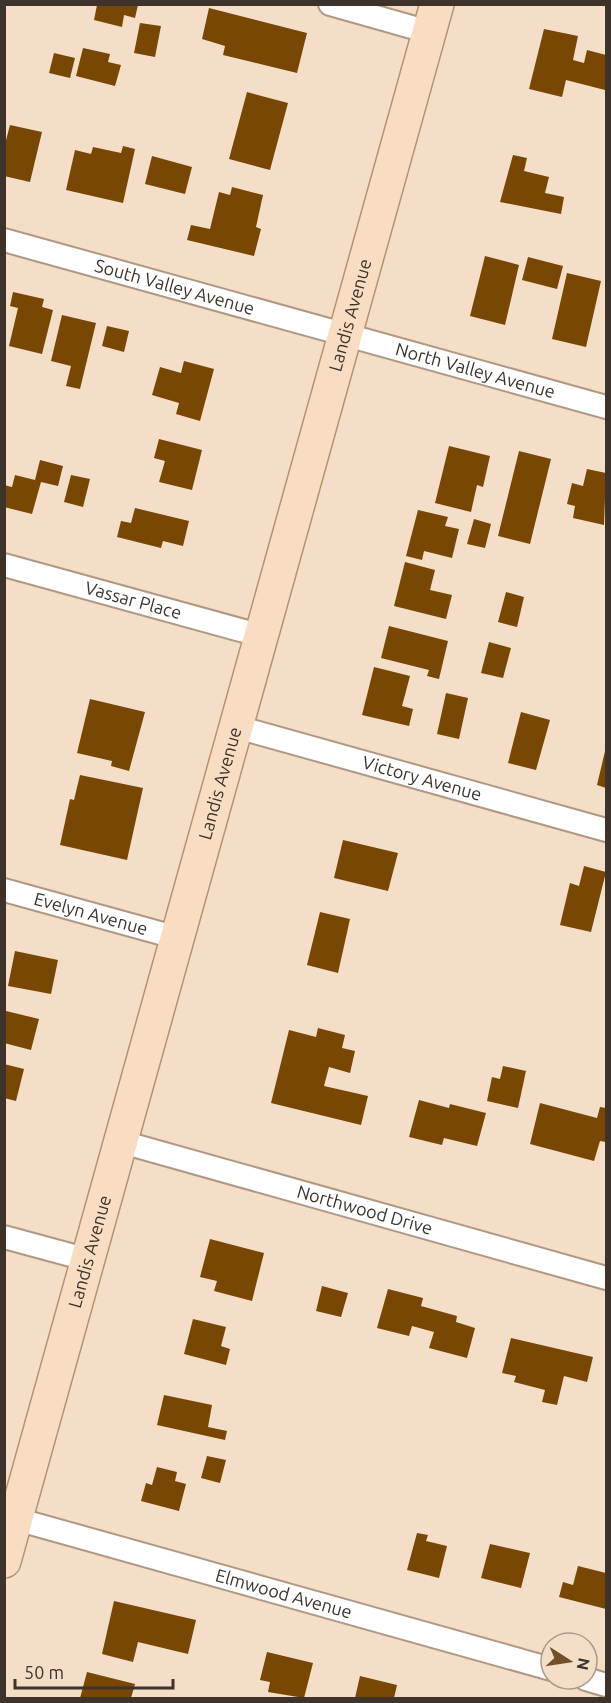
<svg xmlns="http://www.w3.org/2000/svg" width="611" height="1703" viewBox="0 0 611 1703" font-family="Ubuntu,sans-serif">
<rect width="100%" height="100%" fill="#f5dec7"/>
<path fill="#784703" d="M97 5H138L135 18 124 15 122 27 94 20Z
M209 8 307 33 297 73 223 55 225 46 202 39Z
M140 23 161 26 155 57 134 53Z
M544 29 578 36 573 60 584 63 587 50 606 55 605 90 566 80 562 97 529 89Z
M83 48 110 54 108 62 121 65 115 86 76 76Z
M54 53 75 58 70 78 49 73Z
M247 92 288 103 270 170 229 159Z
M10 125 42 132 30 182 4 176V148Z
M123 146 135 149 123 203 66 190 75 150 91 154 93 147 121 153Z
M513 155 527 158 524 171 549 177 545 193 564 197 561 214 500 202Z
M152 156 192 167 185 194 145 184Z
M232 187 263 195 256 227 261 229 254 256 187 240 191 225 210 229 219 192 230 195Z
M485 256 519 265 505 325 470 316Z
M528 257 563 266 557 289 522 280Z
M567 273 601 281 586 347 552 339Z
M13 292 44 299 42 307 53 310 42 354 9 346 18 308 10 306Z
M62 315 96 323 80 389 66 386 71 366 51 361Z
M107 326 129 331 124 352 102 346Z
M184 361 214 369 200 421 176 414 179 403 152 395 160 367 181 373Z
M159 439 202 450 192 490 159 482 165 461 154 458Z
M449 446 490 456 483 487 477 485 471 512 435 503Z
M519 451 551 459 530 544 498 536Z
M40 460 63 466 58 486 41 482 32 514 4 507V485L12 487 15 475 35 480Z
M587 469 606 473 604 525 573 518 575 506 567 504 572 483 583 486Z
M71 475 90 479 83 507 64 502Z
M135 508 189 521 183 546 163 541 161 548 117 537 121 521 131 523Z
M418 510 448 517 445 526 459 529 452 558 424 551 422 560 406 556Z
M474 519 491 524 485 548 467 544Z
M405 562 435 570 430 590 452 595 446 619 394 606Z
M506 592 524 597 517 627 498 622Z
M389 626 448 641 439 679 427 676 429 670 381 658Z
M489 642 511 648 503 678 481 673Z
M374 667 410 676 402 706 413 709 409 726 362 715Z
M446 693 468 698 459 739 437 734Z
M90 699 145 712 129 771 111 766 112 761 77 753Z
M521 712 550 720 536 770 508 763Z
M606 747V788L597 785Z
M80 775 143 788 127 860 60 845 70 799 74 800Z
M343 840 398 853 388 891 334 878Z
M584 866 606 872 591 932 560 925 570 883 579 886Z
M320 912 350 919 338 973 307 965Z
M15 951 58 960 51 994 8 986Z
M6 1011 39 1019 31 1050 4 1043Z
M318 1028 345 1035 342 1048 355 1051 350 1073 329 1067 324 1086 368 1096 361 1125 271 1103 289 1030 316 1037Z
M4 1064 24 1069 16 1101 4 1098Z
M503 1066 526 1071 518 1108 487 1101 492 1077 500 1079Z
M419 1100 449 1108 450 1104 486 1113 477 1146 444 1138 442 1145 409 1137Z
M540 1103 597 1118 600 1107 606 1108V1142L600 1141 594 1161 530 1144Z
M210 1239 264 1253 252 1301 214 1291 217 1281 200 1277Z
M322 1286 348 1293 341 1317 316 1311Z
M388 1289 423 1298 421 1306 457 1316 456 1322 475 1328 467 1358 429 1348 434 1332 412 1326 409 1336 377 1328Z
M193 1319 226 1327 221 1346 230 1349 226 1365 184 1354Z
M511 1338 593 1357 587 1382 564 1376 557 1405 542 1402 545 1390 514 1382 516 1376 502 1373Z
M164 1395 212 1405 208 1427 227 1431 225 1440 157 1425Z
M207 1456 226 1460 220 1483 201 1478Z
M157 1467 177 1472 175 1481 186 1484 179 1511 141 1501 146 1483 152 1485Z
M417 1533 428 1535 426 1541 447 1546 439 1578 407 1570Z
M490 1544 530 1553 521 1588 481 1578Z
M578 1566 606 1573V1609L559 1597 563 1582 573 1585Z
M114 1601 196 1620 188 1654 138 1642 133 1662 102 1654Z
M267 1652 313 1663 304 1698 268 1692 270 1682 260 1680Z
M87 1672 135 1684 131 1698H80Z
M360 1676 397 1685 394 1698H355Z"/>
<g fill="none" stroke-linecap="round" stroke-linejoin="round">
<g stroke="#af9984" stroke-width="26">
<g id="street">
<path d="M330 4 429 32"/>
<path id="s1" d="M4 240 606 407"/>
<path id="s2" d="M4 565 262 636"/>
<path id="s3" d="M237 727 606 830"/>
<path id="s4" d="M4 890 178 938"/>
<path id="s5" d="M122 1142 606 1278"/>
<path d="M4 1237 89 1260"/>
<path id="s6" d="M16 1519 551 1669"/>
<path d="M586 1679 606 1685"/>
</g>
</g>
<g stroke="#b49373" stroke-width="36">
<g id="primary">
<path id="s7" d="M4 1561 437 4"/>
</g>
</g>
<use href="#street" stroke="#fff" stroke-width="22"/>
<use href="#primary" stroke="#f8ddc2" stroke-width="33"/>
</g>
<g text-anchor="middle" stroke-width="6" stroke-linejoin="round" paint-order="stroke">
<g font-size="18" fill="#3d332b" stroke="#f5dec7">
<text dy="6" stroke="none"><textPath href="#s1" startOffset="177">South Valley Avenue</textPath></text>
<text dy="6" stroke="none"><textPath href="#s7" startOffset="1293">Landis Avenue</textPath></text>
<text dy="6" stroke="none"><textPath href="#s1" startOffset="489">North Valley Avenue</textPath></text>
<text dy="6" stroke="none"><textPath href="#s2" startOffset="134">Vassar Place</textPath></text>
<text dy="6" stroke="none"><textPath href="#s3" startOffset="192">Victory Avenue</textPath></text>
<text dy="6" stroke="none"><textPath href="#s7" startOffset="807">Landis Avenue</textPath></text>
<text dy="6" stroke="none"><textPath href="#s4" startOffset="90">Evelyn Avenue</textPath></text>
<text dy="6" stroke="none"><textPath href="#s5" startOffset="252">Northwood Drive</textPath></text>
<text dy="6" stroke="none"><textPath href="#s7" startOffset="321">Landis Avenue</textPath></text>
<text dy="6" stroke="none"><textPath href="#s6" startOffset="278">Elmwood Avenue</textPath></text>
</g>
</g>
<rect width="611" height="1703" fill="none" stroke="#3d332b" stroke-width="12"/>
<g transform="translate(569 1661) rotate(102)"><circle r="28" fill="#f5dec7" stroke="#ab9a89" stroke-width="1.5"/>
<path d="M0-4.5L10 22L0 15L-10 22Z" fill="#734f29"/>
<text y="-9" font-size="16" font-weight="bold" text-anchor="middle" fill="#3d332b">N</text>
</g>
<path d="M15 1679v9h158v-9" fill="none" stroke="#3d332b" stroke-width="3"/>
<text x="24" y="1679" font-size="18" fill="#3d332b" stroke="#f5dec7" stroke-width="4.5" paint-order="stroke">50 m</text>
</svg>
